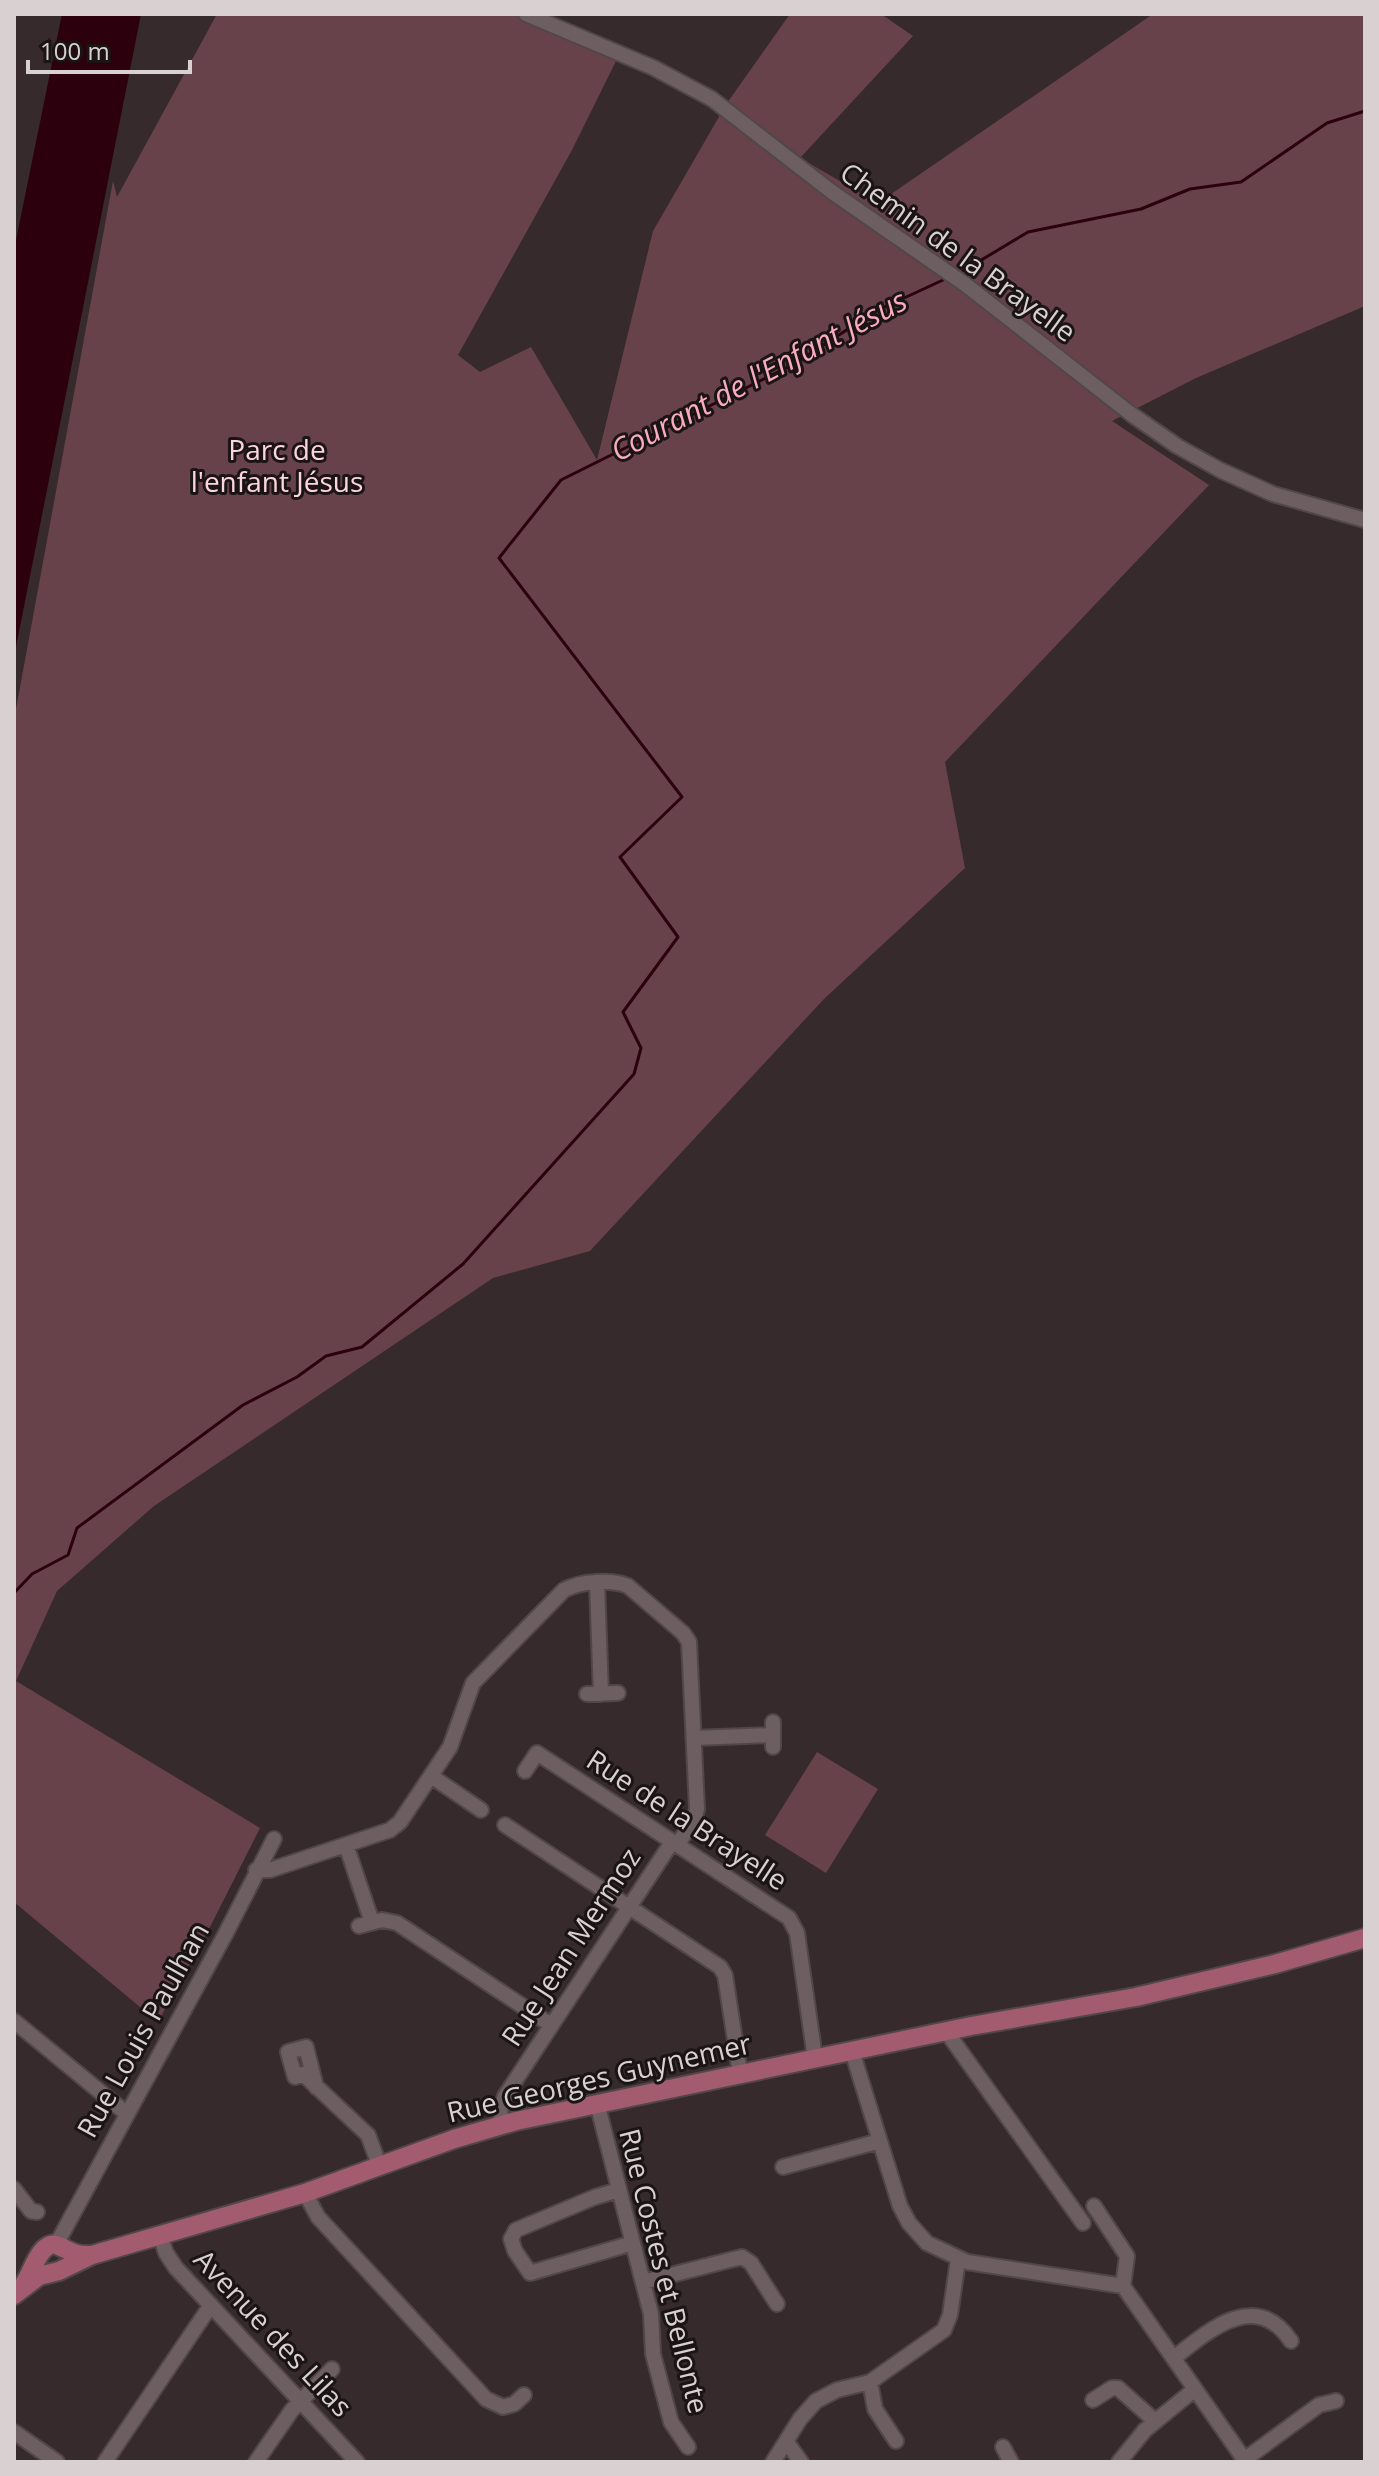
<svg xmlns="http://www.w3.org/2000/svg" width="1379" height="2476" viewBox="0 0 1379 2476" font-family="'Open Sans',sans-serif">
<rect width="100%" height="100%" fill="#362a2c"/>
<path fill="#68424b" d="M217 14H515L605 48 618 57 572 150 458 355 480 372 531 347 597 460 653 231 727 103 790 14H881L913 36 800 158 878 203 1153 14H1365V306L1196 378 1112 421 1209 485 945 762 965 868 824 999 590 1251 493 1278 154 1506 57 1591 16 1681 260 1828 211 1925 158 2022 14 1902V720L113 181 117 197Z
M817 1752 878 1789 826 1873 765 1835Z"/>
<path fill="#2d000e" d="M62 14H141L14 657V250Z"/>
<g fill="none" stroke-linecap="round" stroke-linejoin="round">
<path stroke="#2d000e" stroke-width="3" d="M963 271 1028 232 1141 209 1190 189 1241 182 1327 123 1365 111
M14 1593 32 1574 68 1555 77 1528 243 1405 297 1377 326 1356 362 1347 463 1264 634 1074 641 1048 623 1012 678 937 620 857 682 797 499 558 561 480 794 364 876 311 943 280"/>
<g stroke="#51474a" stroke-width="18">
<path id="minor" d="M526 14 654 68 712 99 832 192 966 285 1131 414 1177 446 1220 470 1273 494 1365 520
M597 1583 601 1694
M587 1694 618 1693
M773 1722V1747
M694 1738 773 1735
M525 1771 537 1753 789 1918 797 1933 815 2058
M431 1776 481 1810
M505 1825 720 1967 725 1975 740 2073
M346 1845 372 1922
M256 1870H270L390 1830 400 1822 450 1747 473 1683 564 1590C581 1581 611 1579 628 1586L683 1633 689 1642 697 1809 694 1820 677 1845
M359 1926 382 1920 397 1923 551 2025
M14 2021 126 2113
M946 2031 1083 2223
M852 2051 900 2206 909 2223 927 2243 967 2262 1123 2286 1246 2462
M316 2087 306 2047 288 2052 295 2077 303 2074 368 2135 380 2167
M597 2103 651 2314 653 2354 671 2422 688 2447
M502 2125 500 2111 505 2096 672 1842
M783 2167 880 2141
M14 2189 31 2211 37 2212
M619 2190 595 2197 516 2230 511 2239 515 2251 530 2273 633 2243
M305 2193 318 2217 486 2399 503 2407 514 2404 524 2395
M1094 2206 1127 2256 1123 2286
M160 2235 166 2253 176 2268 357 2462
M56 2245 226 1933 274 1839
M643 2282 742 2257 751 2263 777 2304
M1174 2358C1209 2330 1256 2289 1291 2341
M870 2382 875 2409 896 2441
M1093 2400 1112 2388H1118L1155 2421
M14 2432 57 2462
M786 2441 801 2462
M1003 2447 1011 2462
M1244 2460 1319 2405 1336 2401
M105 2462 211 2305
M256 2462 292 2410 332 2369
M773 2462 800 2419 816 2401 837 2390 870 2382 944 2330 950 2315 958 2260
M1119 2462 1145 2430 1195 2389"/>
</g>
<g stroke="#51474a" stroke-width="22">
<path id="major" d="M24 2284C32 2273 41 2237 59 2246 70 2251 76 2256 89 2255
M14 2295 39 2276 59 2271 92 2255 305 2193 454 2139 516 2121 971 2026 1136 1997 1275 1964 1365 1938"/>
</g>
<use href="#minor" stroke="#6d5f61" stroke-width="14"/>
<use href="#major" stroke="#a25b6f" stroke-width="18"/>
</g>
<g text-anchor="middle" stroke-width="6" stroke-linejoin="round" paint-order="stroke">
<g font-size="28" fill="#d8d0d1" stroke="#1a1415">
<text transform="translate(958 252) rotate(36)" y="10">Chemin de la Brayelle</text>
<text transform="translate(687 1820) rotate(33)" y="10">Rue de la Brayelle</text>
<text transform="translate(571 1947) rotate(-57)" y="10">Rue Jean Mermoz</text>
<text transform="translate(143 2030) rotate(-61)" y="10">Rue Louis Paulhan</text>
<text transform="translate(599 2078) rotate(-13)" y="10">Rue Georges Guynemer</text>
<text transform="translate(664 2271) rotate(76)" y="10">Rue Costes et Bellonte</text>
<text transform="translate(273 2333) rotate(47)" y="10">Avenue des Lilas</text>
</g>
<g font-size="28" fill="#fcd4dc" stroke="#1a1415">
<text x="277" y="460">Parc de<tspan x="277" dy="32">l'enfant Jésus</tspan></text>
</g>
<g font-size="30" font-style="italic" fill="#f8acbe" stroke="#1a1415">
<text transform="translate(759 376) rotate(-28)" y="10">Courant de l'Enfant Jésus</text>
</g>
</g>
<rect width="1379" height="2476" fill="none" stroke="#d8d0d1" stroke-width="32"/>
<path d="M28 60v12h162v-12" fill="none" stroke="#d8d0d1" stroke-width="4"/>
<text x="40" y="60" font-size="24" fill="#d8d0d1" stroke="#1a1415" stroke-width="6" paint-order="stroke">100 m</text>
</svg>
